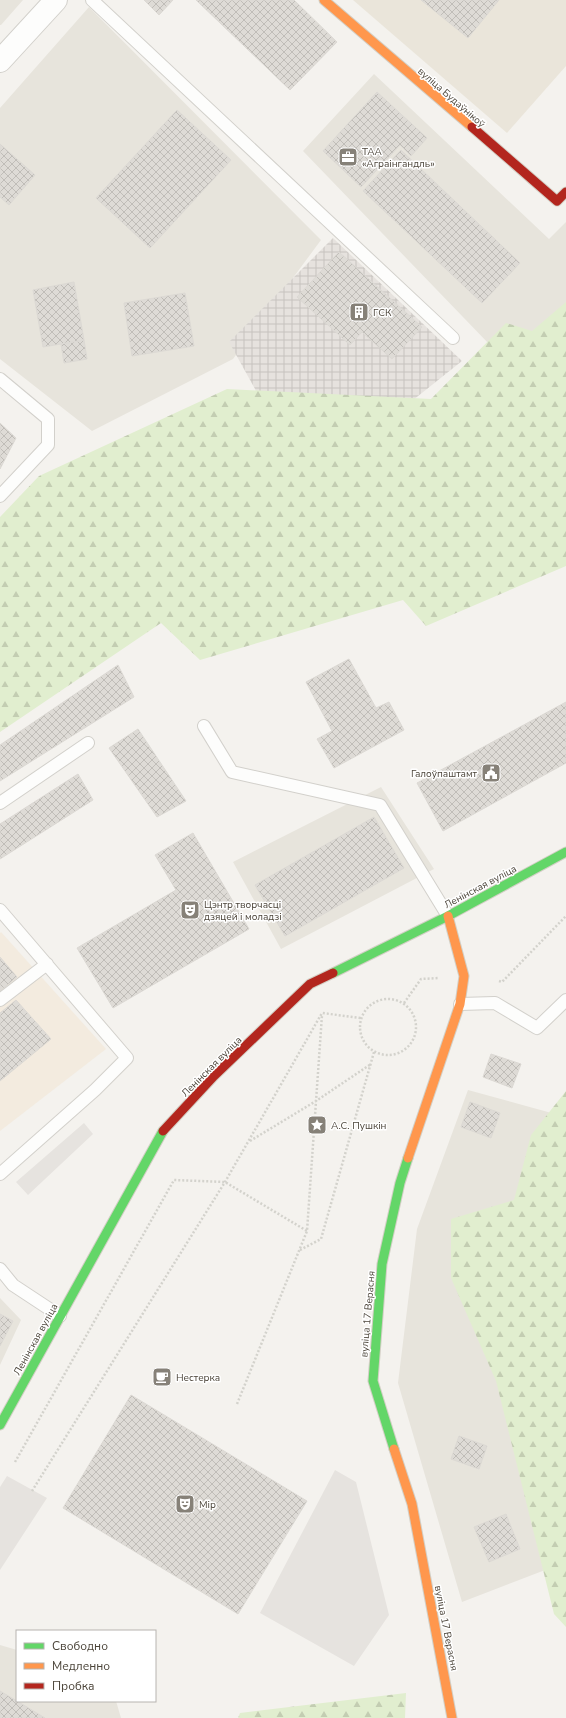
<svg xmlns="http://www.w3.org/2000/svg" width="566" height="1718" viewBox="0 0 566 1718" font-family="'Nunito Sans',sans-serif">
<defs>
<pattern id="industrial-grid" width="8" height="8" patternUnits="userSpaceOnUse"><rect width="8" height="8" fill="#e6e2de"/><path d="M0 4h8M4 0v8" fill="none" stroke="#c7c3bf"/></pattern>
<pattern id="forest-firs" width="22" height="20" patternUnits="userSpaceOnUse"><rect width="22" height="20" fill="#e1eecf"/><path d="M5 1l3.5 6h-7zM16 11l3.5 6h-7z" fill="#c3cdb2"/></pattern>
<pattern id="building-cross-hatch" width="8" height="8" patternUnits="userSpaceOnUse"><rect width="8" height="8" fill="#dedbd6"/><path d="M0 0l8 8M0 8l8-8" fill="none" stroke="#c0bdb8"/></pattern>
</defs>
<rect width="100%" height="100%" fill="#f4f2ee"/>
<path fill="#e7e4dc" d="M0 0H23L1 25H0Z
M89 7 321 240 233 359 92 431 0 359V108Z
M374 74 549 239 566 222V325L514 370 303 151Z
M381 787 434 869 281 949 233 862Z
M468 1090 566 1117V1562L462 1602 398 1383 417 1229Z
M0 1298 21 1320 0 1365Z
M0 1645 17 1650V1701H116L121 1718H0Z"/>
<path fill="#f3ebdf" d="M1 932 106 1049 0 1131V933Z"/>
<path fill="url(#industrial-grid)" d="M333 238 462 361 363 440 286 445 229 342Z"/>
<path fill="#eae5da" d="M353 0H566V66L507 133Z"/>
<path fill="url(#forest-firs)" d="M566 302V566L426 626 403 600 200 660 161 623 0 732V517L39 476 227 389 431 399 506 323 532 331Z
M566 1091V1627L554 1614 496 1381 451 1278V1219L514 1200 531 1135Z
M406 1693 405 1718H238L240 1713Z"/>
<path fill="#e6e3df" d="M84 1123 93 1134 28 1195 16 1182Z
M335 1470 356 1482 389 1615 354 1666 260 1613Z
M7 1476 47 1498 0 1570V1487Z"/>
<path fill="url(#building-cross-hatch)" stroke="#dcd9d4" d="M144 0H173L159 15Z
M196 0H294L337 42 290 90Z
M421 0H499L468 38Z
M377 92 427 138 411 156 400 145 361 187 323 151Z
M177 110 231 160 150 248 96 198Z
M0 144 35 175 9 205 0 197Z
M401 150 520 263 482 303 363 191Z
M339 252 422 327 392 359 362 332 350 345 297 297Z
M74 282 84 340 43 347 33 290Z
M185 293 194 346 132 356 124 303Z
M84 340 87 359 64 363 61 344Z
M0 423 16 438 0 469Z
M349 659 376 708 389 702 404 730 334 768 317 739 332 731 306 682Z
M118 665 134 697 0 781V745Z
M566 702V763L443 831 417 783Z
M138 729 186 801 157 817 109 748Z
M78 774 93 800 0 859V824Z
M374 817 404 868 285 936 255 885Z
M193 833 249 929 113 1008 77 948 176 890 155 855Z
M0 957 17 977 0 991Z
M16 1000 51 1039 0 1081V1013Z
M491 1054 521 1064 512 1088 483 1077Z
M470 1102 500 1113 491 1138 461 1127Z
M0 1314 13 1321 0 1346Z
M131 1395 307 1501 238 1614 63 1508Z
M459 1436 487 1446 479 1469 451 1459Z
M506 1514 520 1549 489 1562 474 1527Z
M0 1691 17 1701 45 1718H0Z"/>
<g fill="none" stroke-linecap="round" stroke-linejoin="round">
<g stroke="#d2d0cb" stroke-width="14">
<path id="lane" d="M92 0 453 338
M0 379 48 419V445L0 496
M204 726 232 772 380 805 448 916
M0 803 88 743
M0 910 127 1058 95 1090 0 1174
M0 1000 47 964
M460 1004 495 1003 537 1028 566 1000
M0 1269 13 1285 60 1316"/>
</g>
<g stroke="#d2d0cb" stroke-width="24">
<path id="street" d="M0 61 56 0"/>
</g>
<g stroke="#d3cfc5" stroke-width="11">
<path id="fast" d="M333 973 448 916 566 852
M0 1425 163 1131
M394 1449 373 1381 382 1264 400 1183 408 1158"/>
</g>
<g stroke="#d3cfc5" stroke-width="11">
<path id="slow" d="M324 0 472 127
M408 1158 460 1004 464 976 448 916
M394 1449 412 1504 452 1718"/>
</g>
<g stroke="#d3cfc5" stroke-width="11">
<path id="jam" d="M472 127 557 201 566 192
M163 1131 214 1076 310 984 333 973"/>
</g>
<path stroke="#d3d2cc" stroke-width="2.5" stroke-dasharray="2 2" stroke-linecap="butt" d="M499 981 502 982 566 916
M360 1027a28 28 0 1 1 56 0a28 28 0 1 1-56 0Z
M404 1003 421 979 439 978
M250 1141 316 1101 371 1064
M300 1250 321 1239 374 1052
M237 1404 307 1231 322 1015
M15 1462 174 1180 225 1182 307 1231
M32 1491 225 1182 322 1013 361 1018"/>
<use href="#lane" stroke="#fdfdfc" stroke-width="12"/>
<use href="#street" stroke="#fdfdfc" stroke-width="22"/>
<use href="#fast" stroke="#63d668" stroke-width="9"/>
<use href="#slow" stroke="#ff974d" stroke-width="9"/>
<use href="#jam" stroke="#b3261e" stroke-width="9"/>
</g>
<defs>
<g id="office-square" transform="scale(1)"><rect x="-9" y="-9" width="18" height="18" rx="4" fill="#868178" stroke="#fff"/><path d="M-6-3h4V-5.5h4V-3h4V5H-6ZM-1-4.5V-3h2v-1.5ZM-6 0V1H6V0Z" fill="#fff"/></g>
<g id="building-square" transform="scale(1)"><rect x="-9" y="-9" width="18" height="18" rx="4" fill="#868178" stroke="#fff"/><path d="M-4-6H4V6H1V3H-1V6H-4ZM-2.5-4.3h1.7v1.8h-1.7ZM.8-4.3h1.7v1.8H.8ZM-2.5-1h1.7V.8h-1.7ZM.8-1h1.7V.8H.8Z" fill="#fff"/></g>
<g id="civic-square" transform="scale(1)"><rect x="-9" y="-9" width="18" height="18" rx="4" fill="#868178" stroke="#fff"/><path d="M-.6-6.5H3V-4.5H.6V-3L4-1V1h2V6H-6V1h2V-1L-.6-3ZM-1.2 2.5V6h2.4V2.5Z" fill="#fff"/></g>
<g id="theatre-square" transform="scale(1)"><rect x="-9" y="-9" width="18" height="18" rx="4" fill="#868178" stroke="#fff"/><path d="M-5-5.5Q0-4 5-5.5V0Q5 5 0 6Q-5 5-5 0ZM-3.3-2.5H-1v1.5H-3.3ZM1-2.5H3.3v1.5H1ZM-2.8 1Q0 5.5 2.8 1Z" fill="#fff"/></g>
<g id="sight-square" transform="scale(1)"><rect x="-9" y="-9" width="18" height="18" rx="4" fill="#868178" stroke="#fff"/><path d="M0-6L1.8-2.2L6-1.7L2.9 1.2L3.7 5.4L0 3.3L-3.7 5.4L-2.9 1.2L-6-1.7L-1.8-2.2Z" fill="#fff"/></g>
<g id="cafe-square" transform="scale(1)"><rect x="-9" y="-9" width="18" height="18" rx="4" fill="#868178" stroke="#fff"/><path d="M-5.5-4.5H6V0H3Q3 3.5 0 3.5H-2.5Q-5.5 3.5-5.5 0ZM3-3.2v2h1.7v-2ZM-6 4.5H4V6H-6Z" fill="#fff"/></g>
</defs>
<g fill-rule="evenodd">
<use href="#office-square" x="348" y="157"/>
<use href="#building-square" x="359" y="312"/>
<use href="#civic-square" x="491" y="773"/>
<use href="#theatre-square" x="190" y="910"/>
<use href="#sight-square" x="317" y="1125"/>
<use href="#cafe-square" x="162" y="1377"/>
<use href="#theatre-square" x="185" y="1504"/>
</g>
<g text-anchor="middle" stroke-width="3" stroke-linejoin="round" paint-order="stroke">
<g font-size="10" fill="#4b4439" stroke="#fff">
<text transform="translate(452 97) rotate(41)" y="4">вуліца Будаўнікоў</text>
<text transform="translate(480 886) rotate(-28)" y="4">Ленінская вуліца</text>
<text transform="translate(211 1066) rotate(-45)" y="4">Ленінская вуліца</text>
<text transform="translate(367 1314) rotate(-85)" y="4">вуліца 17 Верасня</text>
<text transform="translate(35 1339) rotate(-61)" y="4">Ленінская вуліца</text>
<text transform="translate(447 1628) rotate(79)" y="4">вуліца 17 Верасня</text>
</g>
<g font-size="10" fill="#4b4439" stroke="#fff" text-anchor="start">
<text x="362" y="155">ТАА<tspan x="362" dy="12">«Аграінгандль»</tspan></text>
<text x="373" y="316">ГСК</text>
<text x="477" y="777" text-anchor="end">Галоўпаштамт</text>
<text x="204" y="908">Цэнтр творчасці<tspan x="204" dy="12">дзяцей і моладзі</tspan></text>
<text x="331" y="1129">А.С. Пушкін</text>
<text x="176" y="1381">Нестерка</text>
<text x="199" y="1508">Мір</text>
</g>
</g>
<rect x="16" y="1630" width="140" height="72" fill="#ffffff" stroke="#b7b4b0"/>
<rect x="24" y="1643" width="20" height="6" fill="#63d668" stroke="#b7b4b0"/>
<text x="52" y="1650" font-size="12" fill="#4b4439">Свободно</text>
<rect x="24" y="1663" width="20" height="6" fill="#ff974d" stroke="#b7b4b0"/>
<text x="52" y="1670" font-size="12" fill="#4b4439">Медленно</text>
<rect x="24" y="1683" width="20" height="6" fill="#b3261e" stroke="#b7b4b0"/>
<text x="52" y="1690" font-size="12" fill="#4b4439">Пробка</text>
</svg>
